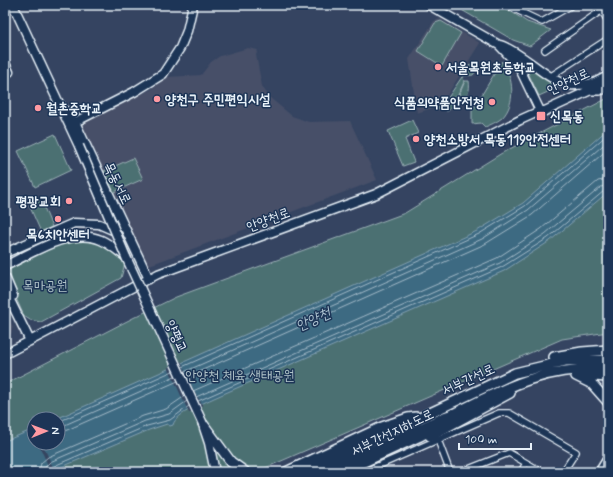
<svg xmlns="http://www.w3.org/2000/svg" width="613" height="477" viewBox="0 0 613 477" font-family="Mynerve,'Poor Story',sans-serif">
<rect width="100%" height="100%" fill="#354461"/>
<filter id="ink" filterUnits="userSpaceOnUse"><feTurbulence type="fractalNoise" baseFrequency=".025" numOctaves="2"/><feDisplacementMap in="SourceGraphic" scale="8" xChannelSelector="R" yChannelSelector="G"/><feConvolveMatrix kernelMatrix="1 2 1 2 8 2 1 2 1" color-interpolation-filters="sRGB"/></filter>
<g filter="url(#ink)">
<path fill="#464f68" d="M440 19 480 43 441 105 417 113 409 59 434 21Z
M248 48 258 50 256 55 262 86 269 97 292 116 309 122 350 121 377 180 147 266 79 128 82 121 150 90 167 77 201 75 211 62 220 56Z
M5 310 13 327 11 334 5 337Z"/>
<path fill="#4c7072" stroke="#9ab0b5" fill-rule="evenodd" d="M453 5H501L527 22 551 30 530 46 513 40Z
M441 21 461 33 442 66 418 51 435 23Z
M522 60 561 86 539 96Z
M502 61C514 77 516 104 502 118 497 122 490 125 485 127L481 123 472 124V111Z
M470 65 478 68 473 75 463 76 464 82 459 93 447 106 459 95 465 81H469C472 101 457 100 448 111H446L447 107 438 109V107L443 105Z
M608 98V332L562 339 256 472H5V384L133 318 176 297 405 213 502 153ZM34 419H58V443H34Z
M412 120 418 133 405 139 414 162 403 166 388 131Z
M55 134 71 170 35 187 18 151Z
M133 158 143 179 114 192 104 171Z
M41 200 52 227 41 232 29 205Z
M74 240C99 240 108 247 125 263L121 278 41 322 30 320 24 316 7 278 10 269 64 242Z"/>
<path fill="#3e6a82" stroke="#82a0b1" d="M608 129V192L550 241 504 271 214 398C204 403 176 413 173 425L170 426 167 424 149 430 50 472H5V441L34 429V443H58V419H56L477 231 523 203Z"/>
<path fill="#354461" d="M181 361 194 391 203 406 189 413 168 367Z
M38 443H42L55 472H51Z"/>
<g fill="none" stroke-linecap="round" stroke-linejoin="round">
<path stroke="#a4bbc9" stroke-width="1" d="M182 367 479 234 525 206 608 134
M184 372 482 239 528 210 608 141
M187 377 485 244 532 215 608 149
M193 391 497 258 541 229 598 181 608 179
M196 397 500 263 545 234 601 187 608 185
M198 401 502 267 548 238 604 191 608 190
M58 422 173 371
M58 428 175 376
M58 434 178 381
M39 472 41 463 48 457 143 416 166 409 185 396
M45 472 46 466 50 462 145 421 169 414 187 401
M50 472 52 467 61 463 147 426 170 420 189 406"/>
<g stroke="#e8f1f8" stroke-width="8">
<path id="street" d="M506 5 542 22 572 5
M598 5 608 21
M545 50 602 10
M551 76 608 39
M438 440 450 472
M364 472 499 413H509L576 452 563 472
M461 472 509 453 542 472
M521 472 526 463"/>
</g>
<g stroke="#e8f1f8" stroke-width="11">
<path id="secondary" d="M13 5 79 146
M429 5 499 45 518 65 540 111
M500 45C524 53 547 81 569 85 577 86 586 84 594 83
M5 63 9 72 5 73
M590 85 608 76
M58 103 75 122 149 279
M75 122 134 92 163 74 180 48 187 31 193 5
M5 253 74 223 99 224 115 231 119 228
M5 266C32 253 71 227 101 240 110 244 118 251 126 257
M5 277 13 296
M5 290 30 341
M5 354 158 274 376 194 520 120 540 111H545L608 82
M204 428 209 443 215 472"/>
</g>
<g stroke="#e8f1f8" stroke-width="12">
<path id="primary" d="M592 90H600L608 87
M554 357 582 352 608 350
M578 375 608 377
M576 376 592 384 608 402
M203 424 231 462 245 472
M430 436 510 393
M286 472 382 427 408 418 416 417
M305 472 515 373 565 361 608 360
M325 472 444 417 453 414C507 387 545 366 608 369
M600 472 608 459"/>
</g>
<g stroke="#e8f1f8" stroke-width="13">
<path id="highway" d="M341 472 419 436 447 421 453 414"/>
</g>
<use href="#street" stroke="#1d3557" stroke-width="5.5"/>
<use href="#secondary" stroke="#1d3557" stroke-width="8"/>
<use href="#primary" stroke="#1d3557" stroke-width="9"/>
<use href="#highway" stroke="#1d3557" stroke-width="10"/>
<g stroke="#e8f1f8" stroke-width="11" stroke-linecap="butt">
<path id="secondary-bridge" d="M79 146 126 257 203 424"/>
</g>
<use href="#secondary-bridge" stroke="#1d3557" stroke-width="8"/>
</g>
</g>
<g fill="#ff9aa2" stroke="#1d3557" stroke-width="1.5">
<circle cx="438" cy="67" r="4"/>
<circle cx="157" cy="99" r="4"/>
<circle cx="492" cy="102" r="4"/>
<circle cx="38" cy="108" r="4"/>
<rect x="536" y="111" width="10" height="10" rx="2"/>
<circle cx="416" cy="139" r="4"/>
<circle cx="69" cy="201" r="4"/>
<circle cx="58" cy="219" r="4"/>
</g>
<g text-anchor="middle" stroke-width="3" stroke-linejoin="round" paint-order="stroke">
<g font-size="14" font-weight="bold" fill="#e8f1f8" stroke="#1d3557" text-anchor="start">
<text x="446" y="72">서울목원초등학교</text>
<text x="165" y="104">양천구 주민편익시설</text>
<text x="484" y="107" text-anchor="end">식품의약품안전청</text>
<text x="46" y="113">월촌중학교</text>
<text x="550" y="121">신목동</text>
<text x="424" y="144">양천소방서 목동119안전센터</text>
<text x="61" y="206" text-anchor="end">평광교회</text>
<text x="58" y="239" text-anchor="middle">목6치안센터</text>
</g>
<g font-size="14" fill="#e8f1f8" stroke="#1d3557">
<text transform="translate(568 81) rotate(-25)" y="5">안양천로</text>
<text transform="translate(118 183) rotate(64)" y="5">목동서로</text>
<text transform="translate(268 219) rotate(-20)" y="5">안양천로</text>
<text transform="translate(177 336) rotate(65)" y="5">양평교</text>
<text transform="translate(468 379) rotate(-25)" y="5">서부간선로</text>
<text transform="translate(392 432) rotate(-26)" y="5">서부간선지하도로</text>
</g>
<g font-size="14" fill="#b1c4c9" stroke="#1d3557">
<text x="45" y="290">목마공원</text>
<text x="240" y="380">안양천 체육 생태공원</text>
</g>
<g font-size="15" font-style="italic" fill="#acc2cf" stroke="#1d3557">
<text transform="translate(313 319) rotate(-24)" y="5">안양천</text>
</g>
</g>
<rect width="613" height="477" fill="none" stroke="#1d3557" stroke-width="20"/>
<rect x="10" y="10" width="593" height="457" fill="none" stroke="#e8f1f8" stroke-width="1.5" filter="url(#ink)"/>
<g transform="translate(46 431) rotate(89)"><circle r="19" fill="#1d3557" stroke="#6e8097"/>
<path d="M0-3L7 15L0 10L-7 15Z" fill="#ff9aa2"/>
<text y="-6" font-size="11" font-weight="bold" text-anchor="middle" fill="#e8f1f8">N</text>
</g>
<path d="M459 443v6h72v-6" fill="none" stroke="#e8f1f8" stroke-width="2"/>
<text x="465" y="443" font-size="12" fill="#e8f1f8" stroke="#1d3557" stroke-width="3" paint-order="stroke">100 m</text>
</svg>
